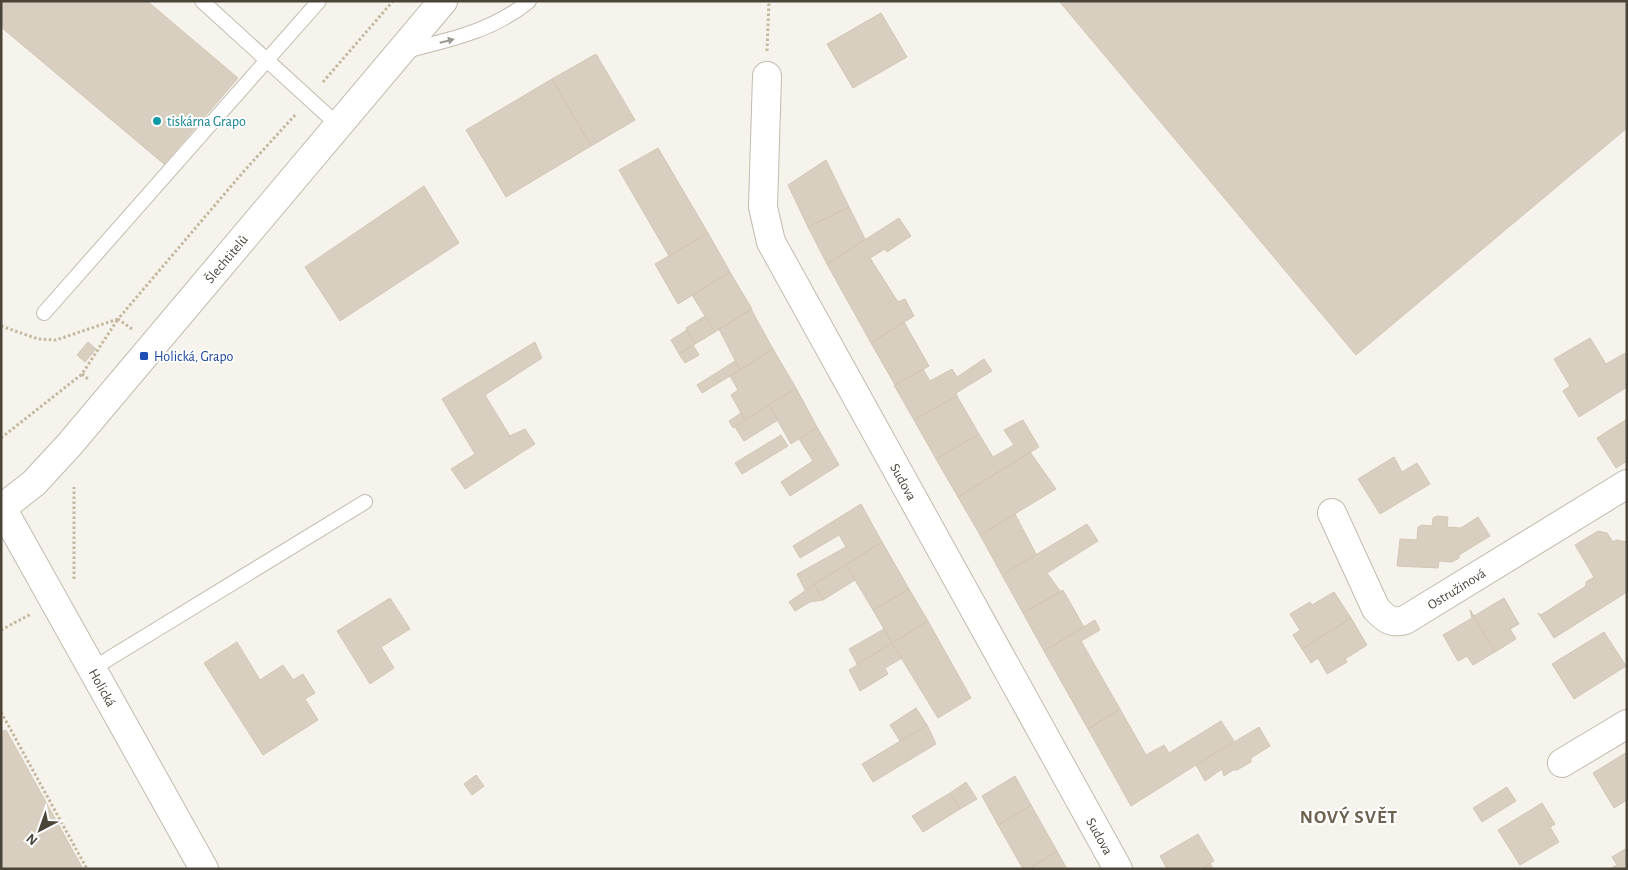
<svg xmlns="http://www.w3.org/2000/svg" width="1628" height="870" viewBox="0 0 1628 870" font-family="'Alegreya Sans',sans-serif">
<rect width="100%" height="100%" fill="#f6f3ec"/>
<path fill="#d8cfc1" stroke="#d3c7b4" d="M1 1H147L238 78 164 164 1 27Z
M1059 1H1627V128L1356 355Z
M881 13 907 57 853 88 827 44Z
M596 54 635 120 591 146 552 79Z
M552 79 591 146 506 197 466 130Z
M658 148 708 233 669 256 619 170Z
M826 160 849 207 808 227 788 185Z
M424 186 459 243 340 321 305 267Z
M849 207 865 239 827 264 808 227Z
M899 218 911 236 887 252 885 249 870 258 898 302 905 299 914 316 871 343 827 264Z
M708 233 730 272 678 304 655 264Z
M730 272 752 309 715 332 692 295Z
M751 309 773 349 740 370 719 329Z
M705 316 715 332 695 344 686 328Z
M904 322 929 366 895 385 871 343Z
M687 330 695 344 679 354 671 340Z
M1590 338 1606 364 1627 352V387L1579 417 1563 391 1570 386 1554 359Z
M88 342 96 349 85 362 77 355Z
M535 342 542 358 485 395 510 436 525 429 535 444 465 489 451 469 475 454 442 399Z
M693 345 699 355 685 363 679 354Z
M773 349 796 388 745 420 731 395 738 390 730 376Z
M984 359 992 371 956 393 957 396 914 420 894 385 923 369 930 381 952 369 957 377Z
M735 361 740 370 702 393 697 385Z
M796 388 817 427 791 444 769 405Z
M957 396 979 434 936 459 914 420Z
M769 405 778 420 744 441 735 427Z
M741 413 745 420 733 428 729 421Z
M1627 419V461L1616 468 1597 438Z
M1023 420 1039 447 958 497 936 459 979 434 993 457 1014 445 1004 430Z
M817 427 839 465 790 496 781 482 813 461 799 439Z
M781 435 788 446 742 474 735 463Z
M1030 452 1056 489 980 535 958 497Z
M1394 457 1402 472 1417 463 1430 484 1380 514 1358 479Z
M861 504 882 542 805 590 797 574 846 547 839 535 800 558 793 546Z
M1015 514 1036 554 1002 575 980 535Z
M1437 516 1448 517 1447 527 1461 528 1478 517 1490 536 1459 555V558L1452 562 1439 561 1438 568 1397 566 1400 539 1417 540 1418 527 1422 525 1432 526 1433 518Z
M1087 524 1098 541 1047 573 1061 592 1023 613 1002 575Z
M1598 531 1607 533 1613 542 1616 540 1627 542V592L1554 638 1538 613 1541 615 1586 586V582L1594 577 1575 545Z
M882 542 909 589 873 610 846 565Z
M846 565 855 580 823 600 814 584Z
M815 584 823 600 810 602 795 611 789 602Z
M909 589 928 621 892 643 873 610Z
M1063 590 1084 627 1044 651 1023 613Z
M1334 592 1351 618 1302 649 1293 635 1300 630 1290 614 1310 602 1312 605Z
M390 598 410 629 381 647 394 668 370 684 337 631Z
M1504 598 1519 624 1510 629 1516 639 1495 652 1470 610 1474 616Z
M1470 610 1495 652 1473 665 1467 656 1458 661 1443 635 1472 618Z
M1351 618 1367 645 1345 659 1347 662 1327 674 1318 658 1311 663 1302 649Z
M1095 620 1100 630 1081 641 1120 709 1088 729 1044 651Z
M928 621 971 698 938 718 892 643Z
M884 629 892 643 857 664 849 649Z
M1604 632 1626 666 1574 699 1552 664Z
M237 642 260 680 283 665 293 680 303 674 315 693 305 699 318 720 263 755 204 663Z
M892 643 902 658 885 668 888 674 860 691 849 670Z
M916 708 927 725 900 741 890 725Z
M1120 709 1146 755 1164 745 1169 753 1221 721 1234 741 1131 806 1088 729Z
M927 725 936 744 873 782 862 764Z
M1259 727 1270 746 1251 758V762L1237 770H1233L1224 776 1222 769 1205 781 1196 765Z
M6 730 83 869H1V732Z
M1627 752V800L1614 808 1593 773Z
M476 775 484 786 472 795 464 784Z
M1015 776 1031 805 998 825 982 796Z
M966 782 977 799 960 809 950 793Z
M1507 787 1516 801 1482 822 1473 808Z
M950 793 960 809 923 832 912 816Z
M1542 803 1555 824 1550 827 1559 842 1520 865 1498 830Z
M1031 805 1057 851 1029 869H1023L998 825Z
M1198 834 1214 861 1201 869H1167L1160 856Z
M1625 849 1627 869H1610L1617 865 1612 857Z
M1057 851 1067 869H1029Z
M1210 863 1213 869H1201Z"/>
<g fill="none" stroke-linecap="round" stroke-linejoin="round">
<g stroke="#c2bbae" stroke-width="16">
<path id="service" d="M202 1 338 125
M405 51C449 40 493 31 529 1
M44 313 319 1
M92 669 365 502"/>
</g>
<g stroke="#c2bbae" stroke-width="30">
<g id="minor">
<path id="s1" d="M767 76 763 207 771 242 1118 869"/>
<path id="s2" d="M1332 513 1376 609C1386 619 1391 624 1405 620L1627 484"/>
<path d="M1562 763 1627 724"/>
</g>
</g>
<g stroke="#c2bbae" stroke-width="30">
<g id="tertiary">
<path id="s3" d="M1 506 204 869"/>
<path id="s4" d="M2 508 34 483 70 444 443 1"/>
</g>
</g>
<path stroke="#c4b79f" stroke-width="3" stroke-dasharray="2.5 2.5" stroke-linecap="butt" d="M767 51 769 1
M323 82 393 1
M1 326 38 339 56 340 118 319
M132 329 118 319 244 171 296 114
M82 374 89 380
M1 438 82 374 118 319
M74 579V487
M1 630 31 614
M1 712 87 869"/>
<use href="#service" stroke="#fff" stroke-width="14"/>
<use href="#minor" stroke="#fff" stroke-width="28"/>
<use href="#tertiary" stroke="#fff" stroke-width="28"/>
</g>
<defs><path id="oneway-solid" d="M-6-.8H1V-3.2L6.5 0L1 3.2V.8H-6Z" transform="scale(1.25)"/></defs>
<use fill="#9c9892" href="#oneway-solid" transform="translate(447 41) rotate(-14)"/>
<circle fill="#0f9aa8" stroke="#fff" stroke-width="2" cx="157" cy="121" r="5"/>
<rect fill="#1a4fb4" stroke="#fff" stroke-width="2" x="139" y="351" width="10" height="10" rx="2.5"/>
<g text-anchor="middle" stroke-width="4" stroke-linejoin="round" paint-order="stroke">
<g font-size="14" fill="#0d838f" stroke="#fff" text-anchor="start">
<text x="167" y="126">tiskárna Grapo</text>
</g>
<g font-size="14" fill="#4b4439" stroke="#fff">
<text dy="5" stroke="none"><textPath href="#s4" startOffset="336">Šlechtitelů</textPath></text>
<text dy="5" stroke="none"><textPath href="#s1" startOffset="441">Sudova</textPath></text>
<text dy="5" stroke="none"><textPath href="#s2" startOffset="199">Ostružinová</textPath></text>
<text dy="5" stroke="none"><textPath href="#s3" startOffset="208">Holická</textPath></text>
<text dy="5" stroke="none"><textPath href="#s1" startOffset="846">Sudova</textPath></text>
</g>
<g font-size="14" fill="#164399" stroke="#fff" text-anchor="start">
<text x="154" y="361">Holická, Grapo</text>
</g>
<g font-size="19" font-weight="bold" letter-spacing="1" fill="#6e6250" stroke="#fff">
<text x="1349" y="823">NOVÝ SVĚT</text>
</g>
</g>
<rect width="1628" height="870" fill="none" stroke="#4b4439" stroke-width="5"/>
<g transform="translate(40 830) rotate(221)" stroke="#ffffff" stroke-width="4" paint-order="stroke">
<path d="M0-4L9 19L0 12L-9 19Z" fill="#4b4439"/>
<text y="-8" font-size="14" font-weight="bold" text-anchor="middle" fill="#4b4439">N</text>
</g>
</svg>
